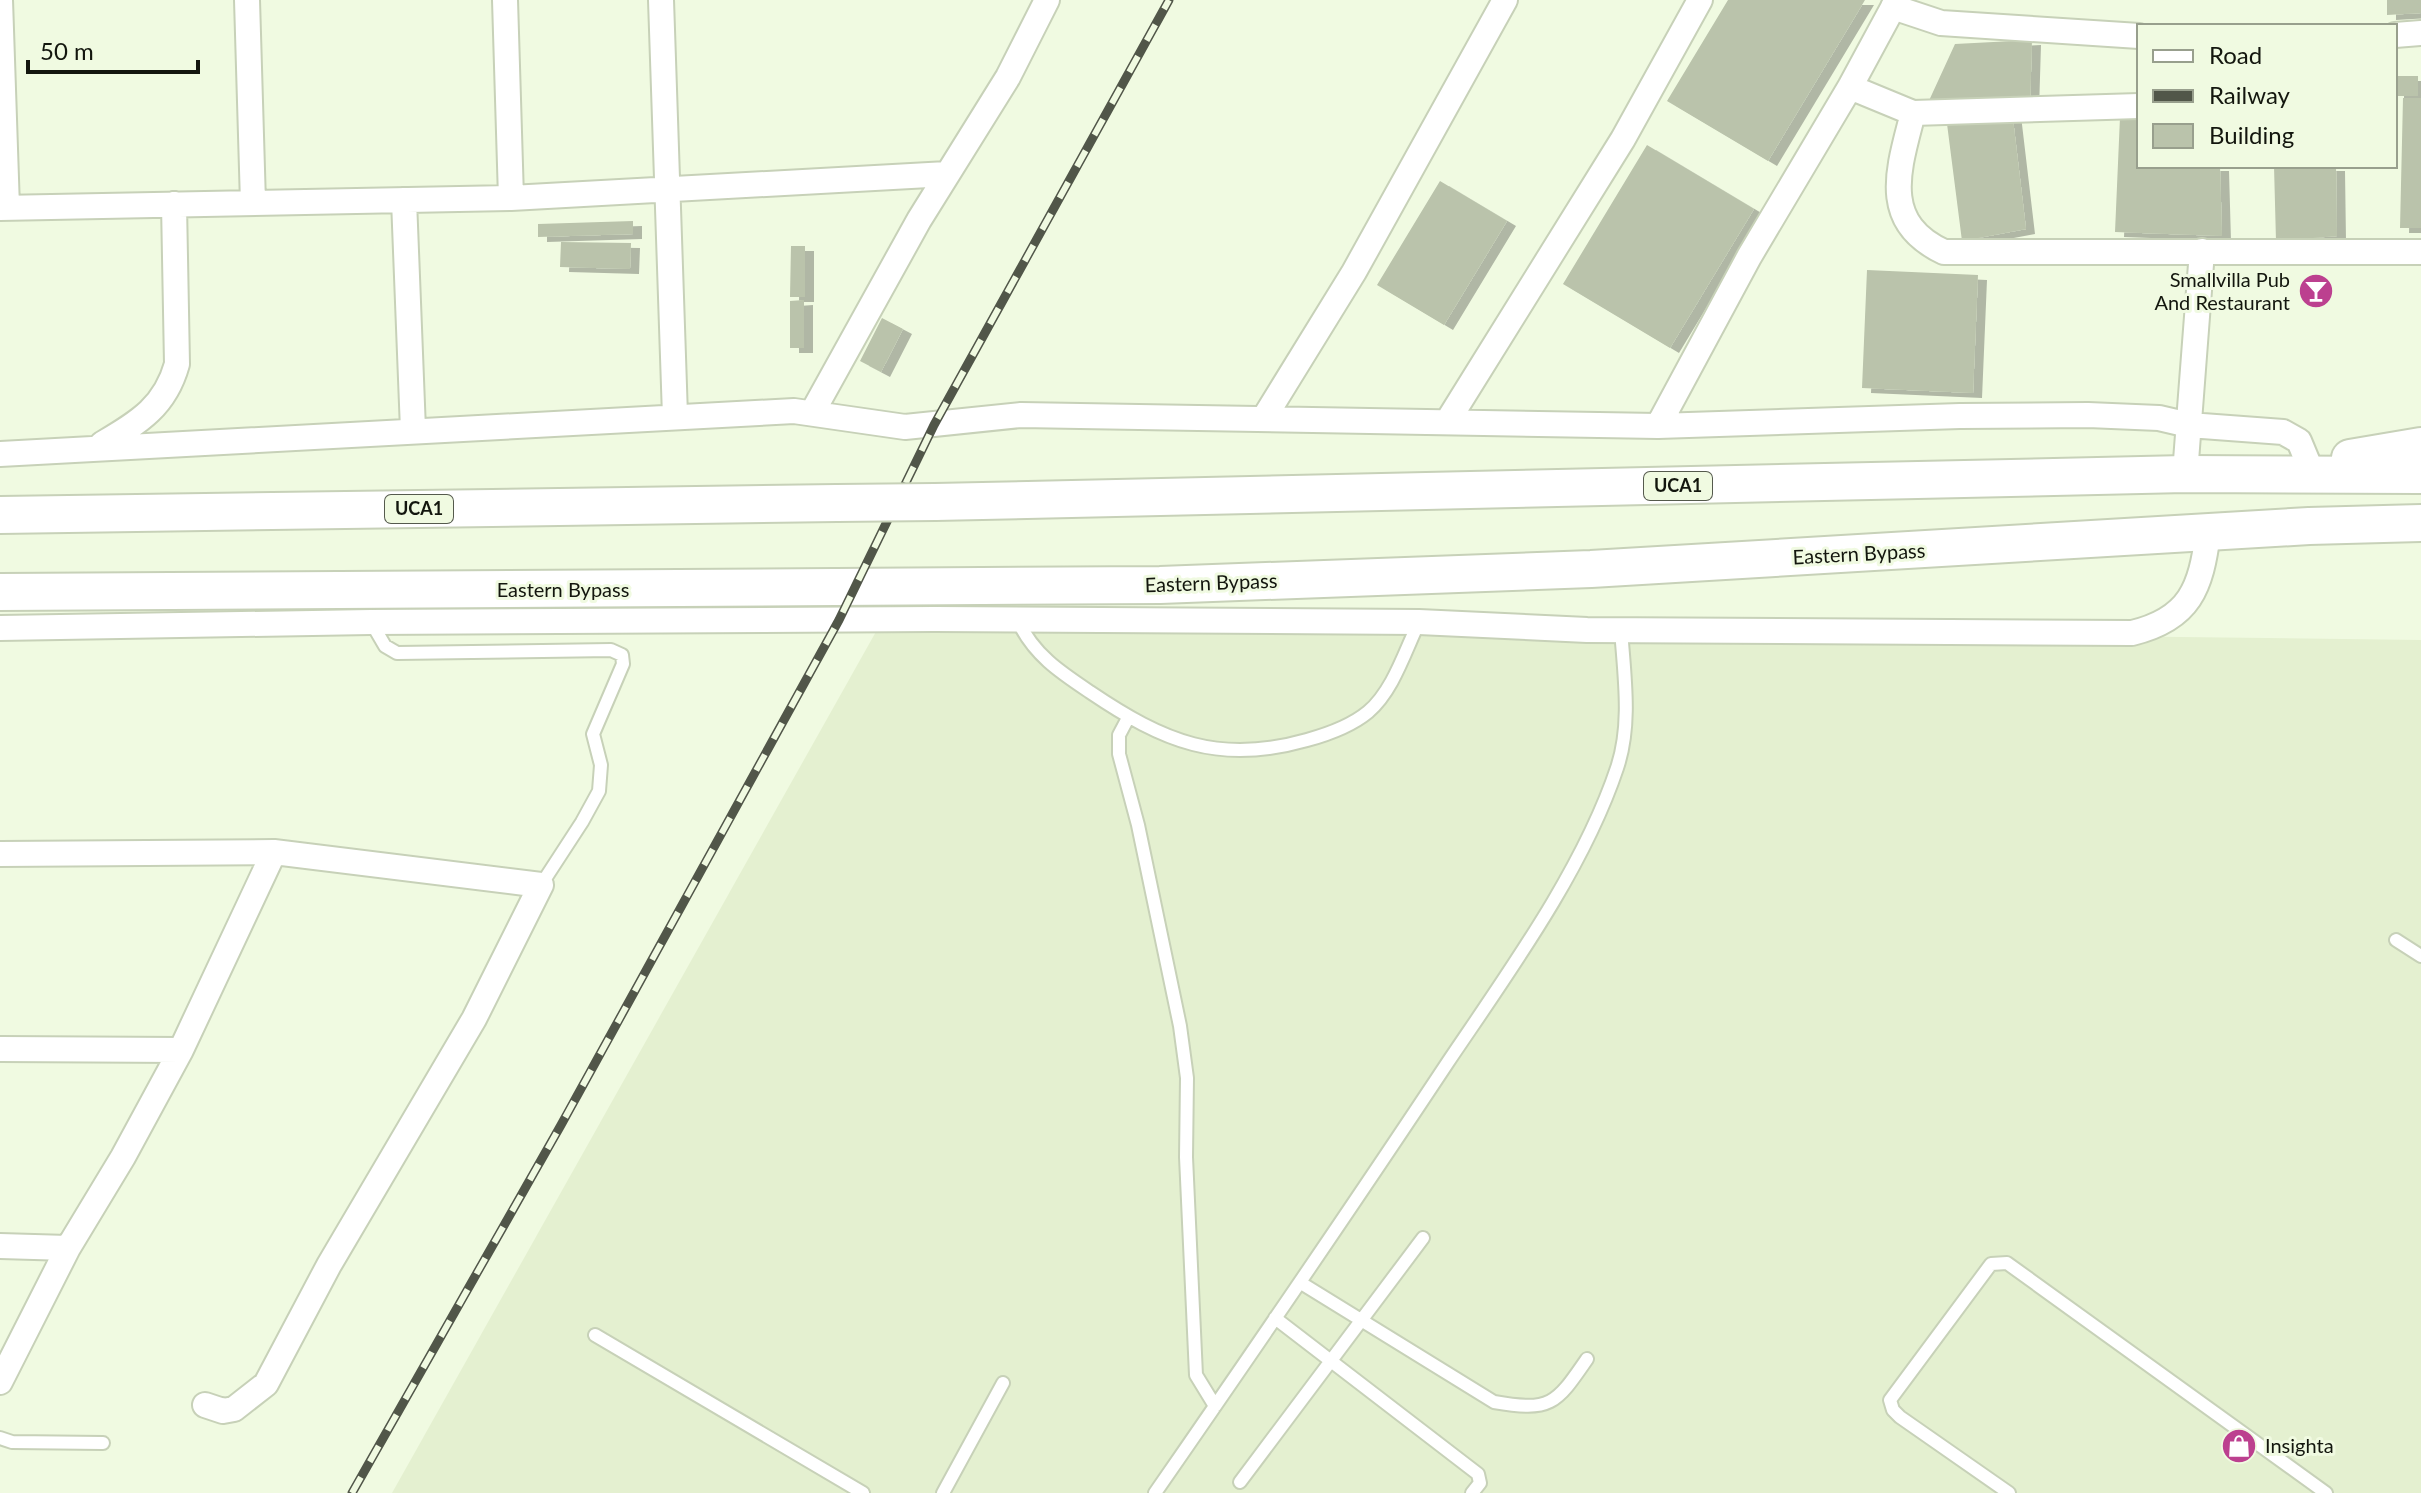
<svg xmlns="http://www.w3.org/2000/svg" width="2421" height="1493" viewBox="0 0 2421 1493" font-family="Lato,sans-serif">
<defs>
<filter id="shadow"><feDropShadow dx="9" dy="5" stdDeviation="0" flood-color="#0004"/></filter>
</defs>
<rect width="100%" height="100%" fill="#f0fae1"/>
<path fill="#e4f0d0" d="M882 621 2421 640V1493H392Z"/>
<path fill="#bac3ab" filter="url(#shadow)" d="M1728 0H1865L1768 161 1667 101Z
M2387 0H2421V13L2387 15Z
M2032 40 2030 105H1927L1955 44Z
M2395 76H2418V96H2395Z
M2403 98H2421V228H2400Z
M2012 111 2026 229 1962 241 1946 116Z
M2139 116V166H2220L2222 236 2115 232 2120 117Z
M1647 145 1754 209 1670 348 1563 284Z
M2274 166H2336L2337 236 2276 241Z
M1440 181 1507 221 1444 325 1377 285Z
M633 221V234L538 237V224Z
M561 242 631 243 630 269 560 267Z
M791 246H805V297H790Z
M1867 270 1978 275 1973 393 1862 388Z
M804 300V348H790V301Z
M882 318 903 329 881 372 860 361Z"/>
<g fill="none" stroke-linecap="round" stroke-linejoin="round">
<g stroke="#c7d1b8" stroke-width="16">
<path id="lane" d="M1018 621C1034 655 1060 672 1090 692 1164 742 1219 765 1307 740 1329 734 1351 726 1368 712 1393 691 1405 651 1419 622
M371 622 385 646 397 653 611 650 622 655 623 664 593 734 601 765 599 791 582 822 541 885
M1128 718 1119 735V754L1138 825 1180 1026 1187 1078 1186 1157 1196 1375 1215 1406
M2396 940 2421 956
M1301 1283 1494 1402C1551 1412 1556 1404 1587 1359
M1275 1318 1478 1474 1480 1483 1472 1493
M595 1335 863 1493
M0 1438 12 1442 103 1443
M1240 1482 1423 1238
M943 1493 1003 1383
M1155 1493C1254 1350 1352 1207 1448 1062 1508 973 1583 870 1617 768 1632 724 1624 674 1621 629
M2009 1493 1900 1417 1893 1410 1890 1400 1991 1264 2007 1263 2326 1493"/>
</g>
<g stroke="#c7d1b8" stroke-width="28">
<path id="street" d="M0 0 7 208
M247 0 253 203
M505 0 511 198
M661 0 675 416
M1893 7 1941 23 2139 36
M2395 35 2421 33
M1850 87 1913 113 2139 106
M1913 113C1899 168 1879 222 1944 252H2421
M404 200 413 430
M0 208 511 198 947 174
M812 413 919 220 1008 77 1047 0
M1264 418 1354 272 1505 0
M1447 422 1623 139 1700 0
M1658 426 1749 257 1850 87 1897 0
M102 444C139 422 165 407 177 364L174 204
M0 454 794 411 905 427 1021 415 1658 426 1960 416 2088 415 2159 418 2189 425 2283 432 2299 441 2309 465
M2185 474 2202 251
M0 628 371 622 935 619 1419 622 1587 630 2132 633C2190 619 2201 588 2208 533
M0 854 274 852 541 885 474 1019 329 1265 266 1384 234 1409 223 1411 205 1405
M0 1049 181 1050 274 852
M0 1246 68 1248
M0 1382 68 1248 123 1157 181 1050"/>
</g>
<g stroke="#c7d1b8" stroke-width="40">
<path id="primary" d="M2350 458 2421 446
M935 502 2185 474 2421 475
M0 515 837 503
M0 592 1160 585 1591 569 2309 526 2421 523"/>
</g>
<use href="#lane" stroke="#fff" stroke-width="12"/>
<use href="#street" stroke="#fff" stroke-width="24"/>
<use href="#primary" stroke="#fff" stroke-width="36"/>
<g stroke="#515649" stroke-width="9">
<path id="rail" d="M352 1493 561 1125 839 620 934 425 1169 0"/>
</g>
<use href="#rail" stroke="#f0fae1" stroke-width="6" stroke-dasharray="18" stroke-linecap="butt"/>
<g stroke="#c7d1b8" stroke-width="40" stroke-linecap="butt">
<path id="primary-bridge" d="M837 503 935 502"/>
</g>
<use href="#primary-bridge" stroke="#fff" stroke-width="36"/>
</g>
<defs>
<g id="bar-disc" transform="scale(1.8)"><circle r="9.5" fill="#bc408f" stroke="#f0fae1"/><path d="M-6-5H6L.8 .8V4.5H3.5V6h-7V4.5H-.8V.8Z" fill="#fff"/></g>
<g id="shop-disc" transform="scale(1.8)"><circle r="9.5" fill="#bc408f" stroke="#f0fae1"/><path d="M-5-2.5h2.3a2.7 3.5 0 0 1 5.4 0H5L5.5 6h-11ZM-1.5-2.5h3a1.5 2.3 0 0 0-3 0Z" fill="#fff"/></g>
</defs>
<g fill-rule="evenodd">
<use href="#bar-disc" x="2316" y="291"/>
<use href="#shop-disc" x="2239" y="1446"/>
</g>
<g text-anchor="middle" stroke-width="6" stroke-linejoin="round" paint-order="stroke">
<g fill="#f0fae1" stroke="#555a4d" stroke-width="2">
<rect x="1644" y="472" width="68" height="28" rx="6"/>
<rect x="385" y="495" width="68" height="28" rx="6"/>
</g>
<g font-size="18" font-weight="bold" fill="#13160e">
<text x="1678" y="492">UCA1</text>
<text x="419" y="515">UCA1</text>
</g>
<g font-size="20" fill="#13160e" stroke="#f0fae1" text-anchor="end">
<text x="2290" y="287">Smallvilla Pub<tspan x="2290" dy="23">And Restaurant</tspan></text>
<text x="2265" y="1453" text-anchor="start">Insighta</text>
</g>
<g font-size="20" fill="#13160e" stroke="#f0fae1">
<text transform="translate(1859 554) rotate(-3)" y="7">Eastern Bypass</text>
<text transform="translate(1211 583) rotate(-2)" y="7">Eastern Bypass</text>
<text x="563" y="597">Eastern Bypass</text>
</g>
</g>
<rect x="2137" y="24" width="260" height="144" fill="#f0fae1" stroke="#989f8d" stroke-width="2"/>
<rect x="2153" y="50" width="40" height="12" fill="#ffffff" stroke="#989f8d" stroke-width="2"/>
<text x="2209" y="64" font-size="24" fill="#13160e">Road</text>
<rect x="2153" y="90" width="40" height="12" fill="#515649" stroke="#989f8d" stroke-width="2"/>
<text x="2209" y="104" font-size="24" fill="#13160e">Railway</text>
<rect x="2153" y="124" width="40" height="24" fill="#bac3ab" stroke="#989f8d" stroke-width="2"/>
<text x="2209" y="144" font-size="24" fill="#13160e">Building</text>
<path d="M28 60v12h170v-12" fill="none" stroke="#13160e" stroke-width="4"/>
<text x="40" y="60" font-size="24" fill="#13160e" stroke="#f0fae1" stroke-width="6" paint-order="stroke">50 m</text>
</svg>
